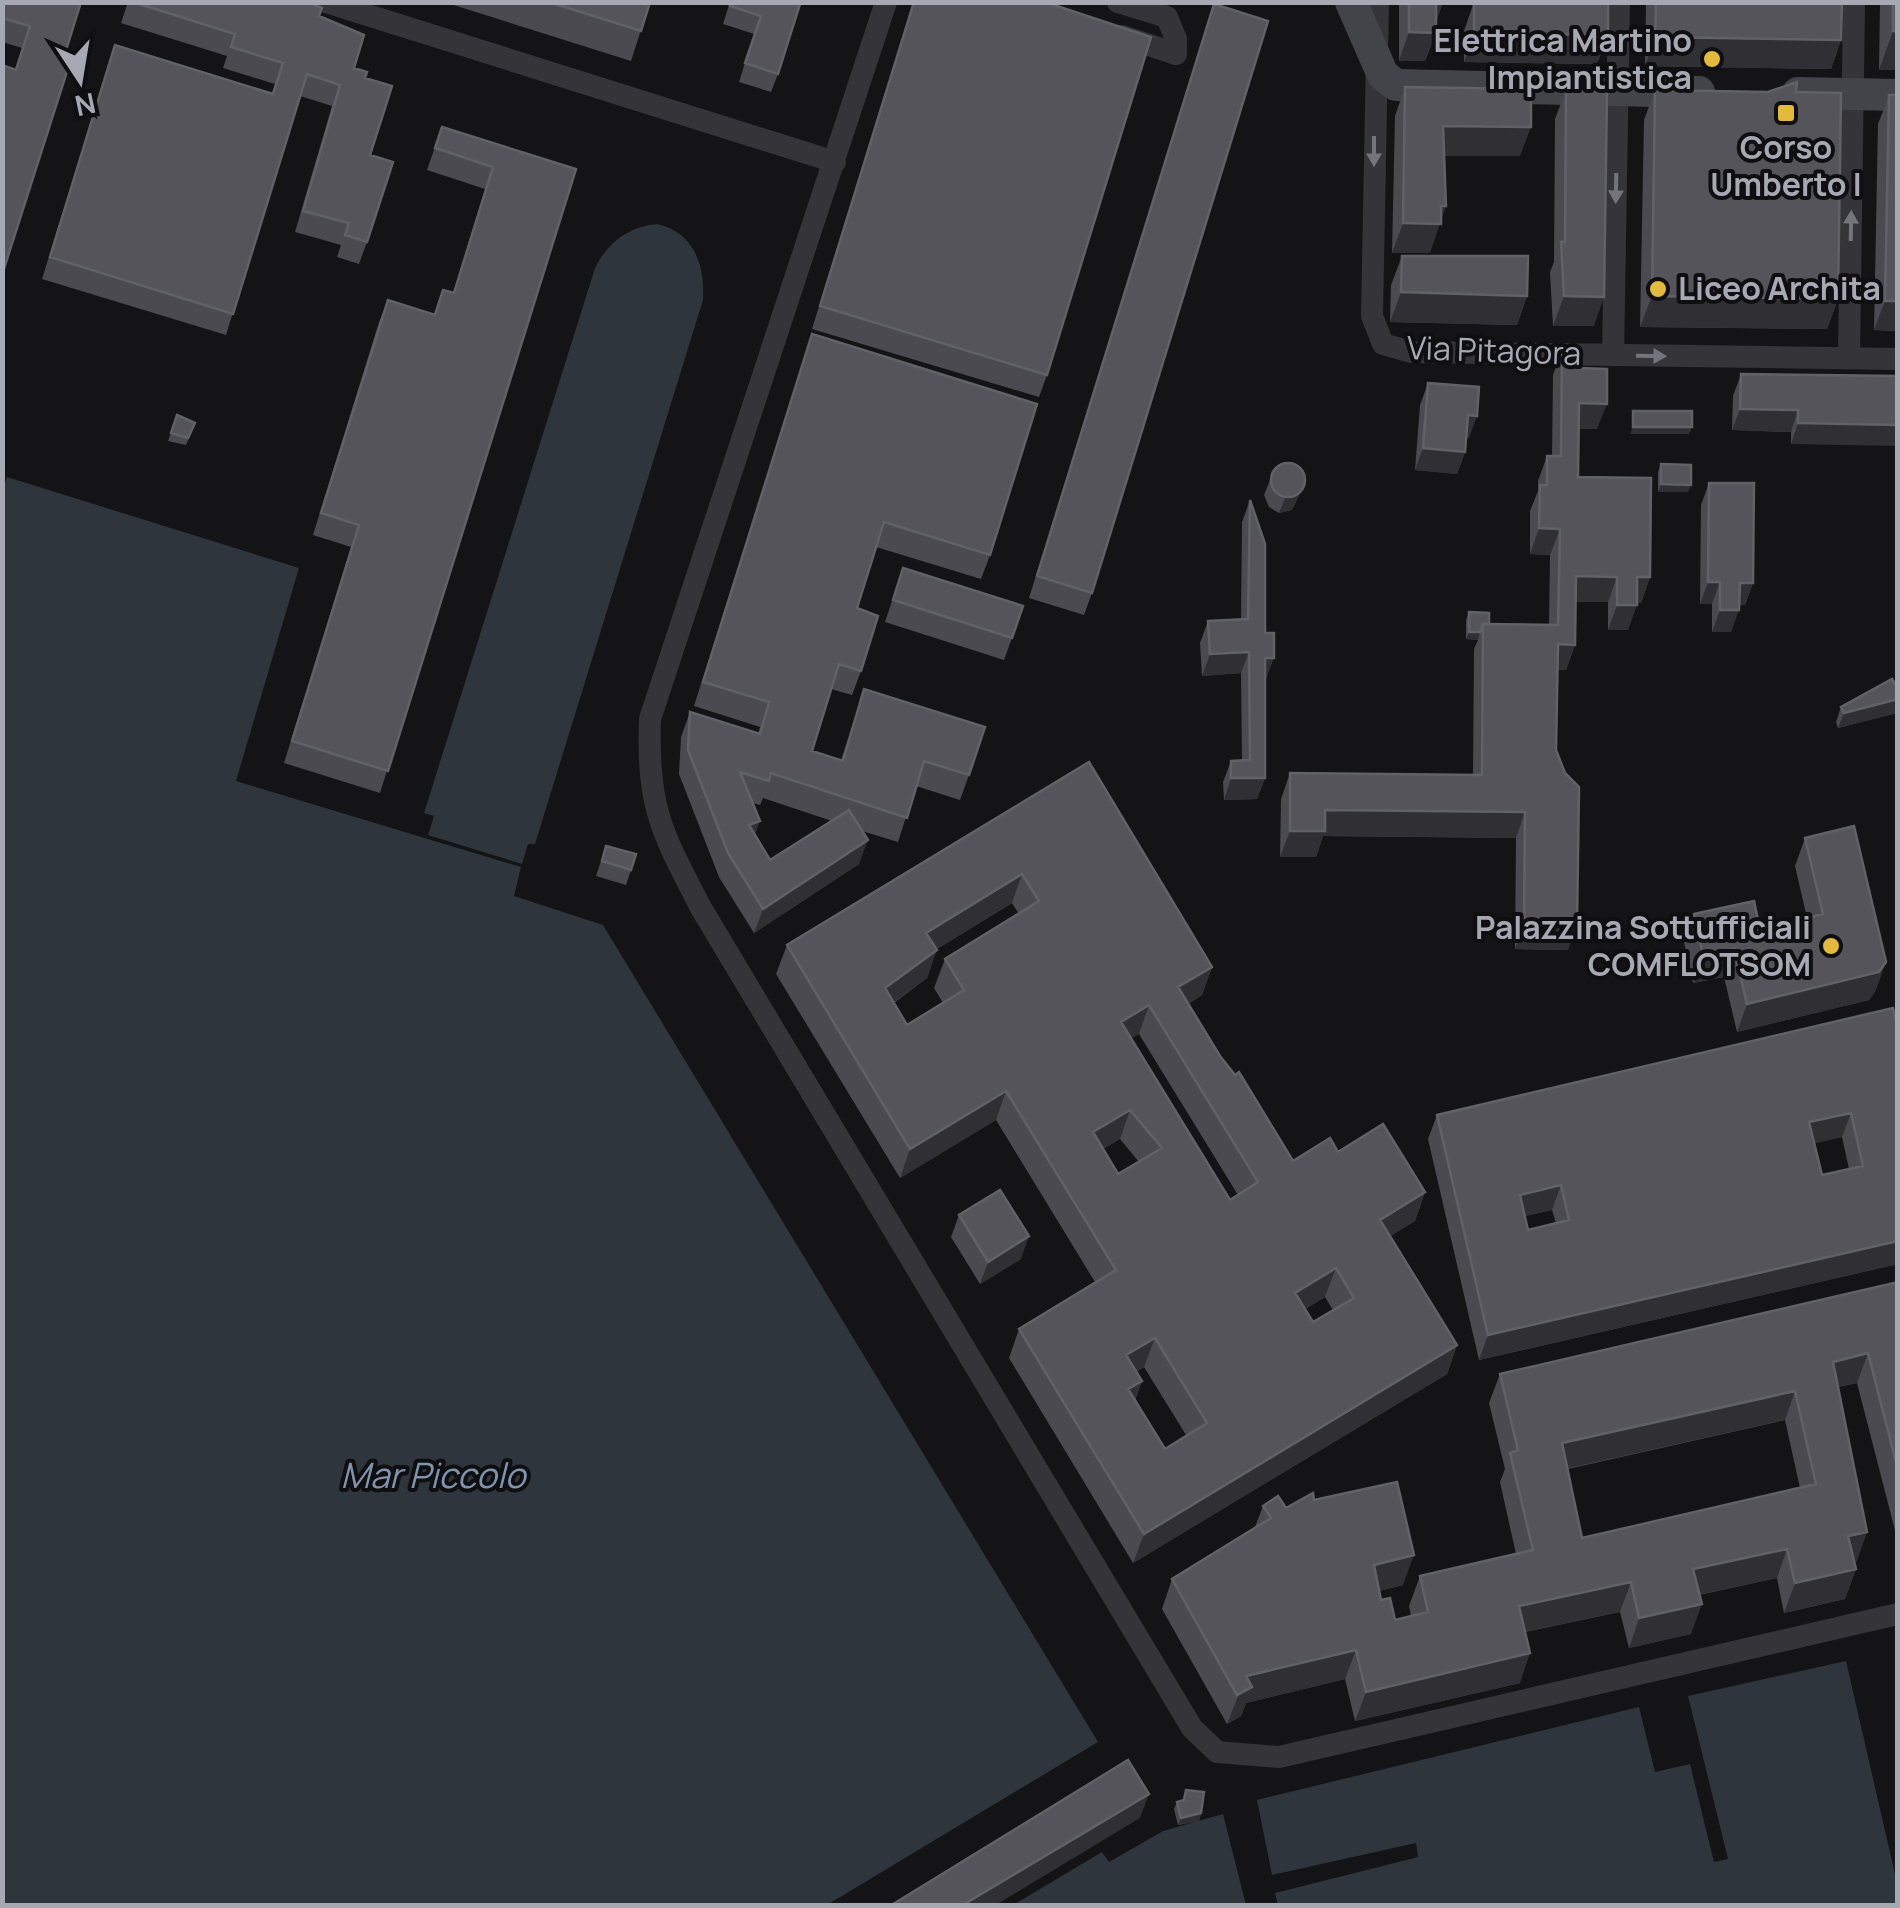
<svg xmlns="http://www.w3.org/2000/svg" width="1900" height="1908" viewBox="0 0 1900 1908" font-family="Manrope,sans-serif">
<rect width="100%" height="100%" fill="#141315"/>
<path fill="#2e353c" d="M657 224C694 232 705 265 703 300L535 844H528L522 864 428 835 434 816 424 813 595 268C608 242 628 227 657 224Z
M7 477 299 568 236 781 521 867 514 896 603 925 1098 1742 827 1905H3L2 491Z
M1846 1661 1897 1883V1905H1278L1275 1893 1418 1857 1416 1843 1272 1875 1257 1800 1639 1707 1655 1772 1690 1764 1714 1862 1728 1859 1688 1696Z
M1223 1814 1246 1905H1013L1102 1852 1109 1862 1163 1831Z"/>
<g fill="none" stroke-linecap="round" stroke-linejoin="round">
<path stroke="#353539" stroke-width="22" d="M326 2 835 162
M886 2 650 719C647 807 661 831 701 908L1192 1728 1217 1752 1279 1757 1898 1614
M1118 2 1167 17 1176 39V54L1122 36
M1378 2 1372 316 1383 344 1411 352 1898 359
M1613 355 1619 2
M1849 358 1854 2"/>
<path stroke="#434449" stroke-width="32" d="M1351 2 1383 75 1396 85 1699 92
M1798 93 1898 95"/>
</g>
<path fill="#4a4a50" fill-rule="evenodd" d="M2 2H81L63 60 15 70 22 48 2 42Z
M128 2H307L319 16 354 68 365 78 370 155 367 242 359 264 337 257 341 245 295 232 332 106 300 96 226 335 42 279 115 45 272 94 275 84 223 68 227 56 121 23Z
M444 2H650L631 61Z
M730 2H796L778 74 771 92 739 82 754 34 723 24Z
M913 2H1045L1047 375 1039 397 812 329Z
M1399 2H1443L1436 22V33L1425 61H1399Z
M1474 2H1608V35L1597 64 1464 62V31Z
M1646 2H1842L1841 40 1831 69 1645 66Z
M1880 2H1898V70H1879Z
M1214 4 1092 593 1084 615 1029 598Z
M1405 87 1520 156H1444L1430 253H1392L1395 116Z
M1566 90 1594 326H1553L1550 272 1554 262 1555 119Z
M1655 90 1796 92 1838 299 1827 329 1640 327 1644 120Z
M1889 95H1898V331L1874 330 1878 124Z
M442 127 576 169 380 793 284 763 351 547 313 535 379 322 388 300 434 314 443 290 453 293 485 189 427 170Z
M1402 256 1527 296 1517 325 1390 322 1391 285Z
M812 334 990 555 981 579 876 547 857 608 861 671 852 695 831 689 812 751 841 760 864 689 969 775 960 800 916 786 898 842 862 831 859 864 754 933 719 877 679 774 681 737 690 712 758 734 760 727 694 706ZM763 798 832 821 770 860 754 835 752 803 760 805Z
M1562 350 1578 368 1597 429H1579L1578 477 1650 577 1641 603H1637L1628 630H1608V602H1576L1575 645 1566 670H1557L1556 750 1568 950 1515 949 1516 838 1323 836 1316 857H1280L1281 799 1290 773 1473 775 1474 649 1478 640 1466 639V620L1469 612 1489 624 1549 625 1550 555 1530 554V511L1538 491V481L1547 456H1552L1553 375Z
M1741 374 1898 376 1791 444V432L1732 430 1733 396Z
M1428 383 1469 438H1466L1465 452 1457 474 1415 470 1420 405Z
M177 415 195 423 186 445 168 441Z
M1661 464 1688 492H1658V472Z
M1270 480H1306L1292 510 1279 513 1269 507 1264 495Z
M1709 483 1753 583 1745 605H1740L1731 632H1712V604H1700L1701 505Z
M1250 500 1265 633 1266 679 1265 778 1257 799 1224 800 1223 782 1231 761H1242L1241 673 1202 676 1200 643 1208 621 1241 619 1242 522Z
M903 568 1012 638 1004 660 885 622Z
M1898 689 1897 713 1838 728 1836 722 1841 707Z
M1089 762 1212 967 1202 995 1188 1004 1220 1056 1293 1161 1338 1152 1425 1192 1415 1221 1390 1236 1457 1345 1447 1374 1133 1563 1009 1358 1019 1329 1095 1282 996 1120 900 1178 776 974 787 945ZM1012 903 1019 914 945 959 934 988 943 1003 907 1025 894 1003 927 978 937 949ZM1139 1034 1238 1195 1230 1200 1131 1038ZM1120 1139 1139 1162 1118 1174 1103 1149ZM1325 1297 1333 1310 1313 1322 1305 1309ZM1144 1367 1186 1435 1165 1449 1135 1400 1142 1381 1136 1372Z
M1805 838 1876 990 1869 1000 1737 1032 1724 977 1693 983 1684 942 1694 914 1760 929 1807 918 1795 866Z
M606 846 631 870 626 885 596 876Z
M1893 1008 1898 1264 1479 1360 1428 1139 1437 1115ZM1842 1137 1849 1169 1822 1175 1814 1143ZM1552 1210 1556 1223 1528 1230 1525 1216Z
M959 1215 1021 1259 980 1284 951 1237Z
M1898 1282V1542L1857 1383 1838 1387 1857 1561 1854 1562 1856 1569 1845 1599 1784 1613 1777 1578 1699 1595 1691 1634 1629 1648 1620 1612 1525 1632 1520 1683 1355 1721 1345 1679 1246 1703 1241 1716 1227 1724 1162 1609 1172 1579 1255 1527 1263 1506 1286 1508 1314 1500 1403 1585 1379 1591 1381 1600 1395 1620 1411 1616 1409 1606 1420 1576 1516 1554 1500 1482 1505 1469 1489 1403 1500 1374ZM1785 1420 1800 1488 1582 1538 1568 1469Z
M1186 1790 1201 1813 1199 1821 1178 1825 1174 1809 1177 1802 1183 1800Z"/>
<path fill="#303034" d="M1435 2H1443L1434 29Z
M1893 31H1898V70H1879Z
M1409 32 1436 33 1425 61H1399Z
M1474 33 1608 35 1597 64 1464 62Z
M1655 37 1841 40 1831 69 1645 66Z
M1443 126 1531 127 1520 156H1432Z
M1441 206H1446L1430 253H1392L1403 223Z
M1401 292 1527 296 1517 325 1390 322Z
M1564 296 1604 297 1594 326H1553Z
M1652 296 1838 299 1827 329 1640 327Z
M1885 301H1898V331L1874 330Z
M1579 403 1607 404 1597 429H1570Z
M1740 409 1798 410 1791 432 1732 430Z
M1468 415 1477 416 1469 438 1460 437Z
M1798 423 1898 425V446L1791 444Z
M1633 427H1692L1689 434H1630Z
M1423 448 1465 452 1457 474 1415 470Z
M1306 480 1292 510 1279 513 1285 498Z
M1661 484 1691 485 1688 492H1658Z
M1539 528 1560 529 1550 555 1530 554Z
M1576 576 1617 577 1608 602H1567Z
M1637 577H1650L1641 603H1628Z
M1708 582H1720L1712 604H1700Z
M1740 583H1753L1745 605H1732Z
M1617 605H1637L1628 630H1608Z
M1720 610H1739L1731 632H1712Z
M1469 632H1480L1478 640 1466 639Z
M1558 644 1575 645 1566 670H1548Z
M1249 652 1241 673 1202 676 1210 654Z
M1265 658H1274L1266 679H1258Z
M1898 699 1897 713 1838 728 1844 713Z
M1231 778H1265L1257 799 1224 800Z
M1325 810 1525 812 1516 838 1323 836 1316 857H1280L1290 831Z
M760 821 751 846 749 825Z
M868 840 859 864 754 933 763 909Z
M1022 874 1012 903 916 962 926 933Z
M1524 924 1577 925 1568 950 1515 949Z
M1734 949 1724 977 1693 983 1703 955Z
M937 950 927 978 874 1017 885 988Z
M1886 962 1876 990 1869 1000 1737 1032 1747 1004Z
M1212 967 1202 995 1168 1016 1178 987Z
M1149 1005 1139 1034 1110 1051 1121 1022Z
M1006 1091 996 1120 900 1178 910 1149Z
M1130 1110 1120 1139 1082 1161 1093 1132Z
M1851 1113 1842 1137 1800 1147 1809 1122Z
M1561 1185 1552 1210 1511 1219 1520 1195Z
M1425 1192 1415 1221 1370 1249 1380 1220Z
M1029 1236 1021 1259 980 1284 988 1262Z
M1898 1241V1264L1479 1360 1488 1335Z
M1336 1268 1325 1297 1285 1322 1295 1293Z
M1155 1338 1144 1367 1116 1384 1126 1355Z
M1457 1345 1447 1374 1133 1563 1144 1534Z
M1868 1353 1857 1383 1822 1391 1833 1362Z
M1142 1381 1131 1409 1128 1389Z
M1795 1391 1785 1420 1551 1472 1562 1443Z
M1867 1532 1857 1561 1837 1565 1848 1536Z
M1787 1549 1777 1578 1682 1598 1693 1569Z
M1414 1555 1403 1585 1363 1595 1374 1565Z
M1856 1569 1845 1599 1784 1613 1795 1583Z
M1631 1582 1620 1612 1508 1635 1519 1606Z
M1702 1604 1691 1634 1629 1648 1639 1618Z
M1356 1650 1345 1679 1246 1703 1241 1716 1227 1724 1246 1676Z
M1530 1653 1520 1683 1355 1721 1366 1692Z
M1149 1794 1140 1818 994 1906H961Z
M1201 1813 1199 1821 1178 1825 1181 1818Z"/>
<path fill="#54545a" stroke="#616268" stroke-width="2.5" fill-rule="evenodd" d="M2 2H81L63 60 70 62 2 275V65L16 70 30 26 2 18Z
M133 2H307L322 8 319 16 364 35 354 68 367 72 365 78 392 86 370 155 393 162 367 242 345 235 349 223 303 211 340 85 307 74 233 314 50 257 115 45 273 94 283 63 231 47 235 34Z
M549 2H650L641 31Z
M731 2 800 4 778 74 745 63 761 16 730 6Z
M914 2H1045L1151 37 1047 375 820 306Z
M1409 2H1436V33L1409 32Z
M1474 2H1608V35L1474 33Z
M1656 2H1842L1841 40 1655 37Z
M1893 2H1898V31H1893Z
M1214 4 1268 21 1092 593 1037 576Z
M1797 82 1796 92 1841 93 1838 299 1652 296 1655 90 1768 92Z
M1405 87 1531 89V127L1443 126 1446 206H1441V224L1403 223Z
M1566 90 1607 91 1604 297 1564 296 1561 242H1565Z
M1889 95H1898V301H1885Z
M442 127 576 169 388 771 292 741 359 525 321 513 388 300 435 315 443 290 454 293 493 167 435 148Z
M1402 256H1528L1527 296 1401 292Z
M812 334 1037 404 990 555 884 522 857 608 878 616 861 671 839 664 812 751 843 761 864 689 985 727 969 775 924 761 907 818 771 773 769 781 740 772 760 821 749 825 770 860 849 810 868 840 763 909 728 853 688 750 690 712 760 734 769 702 703 682Z
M1562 350H1578V368L1607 369V404L1579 403 1578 477 1651 478 1650 577H1637V605H1617V577L1576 576 1575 645 1558 644 1556 750 1565 773 1579 787 1577 925 1524 924 1525 812 1325 810V831H1290V773L1482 775 1483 624 1558 625 1560 529 1539 528 1540 485H1547V456H1561Z
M1741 374 1898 376V425L1798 423V410L1740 409Z
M1428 383 1479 387 1477 416 1468 415 1465 452 1423 448Z
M1633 411H1692V427H1633Z
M177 415 195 423 188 438 171 433Z
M1271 480a17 17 0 1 1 34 0a17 17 0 1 1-34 0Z
M1661 464 1691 465V485L1661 484Z
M1709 483H1754L1753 583H1740L1739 610H1720V582H1708Z
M1250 500 1265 544V633H1274V658H1265V778H1231V761L1250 760 1249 652 1210 654 1208 621 1248 619Z
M903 568 1023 606 1012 638 893 600Z
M1469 612 1489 613V624H1483L1480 632H1469Z
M1892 679 1898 689V699L1844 713 1841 707Z
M1089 762 1212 967 1178 987 1220 1056 1235 1075 1239 1072 1293 1161 1330 1138 1338 1152 1383 1124 1425 1192 1380 1220 1457 1345 1144 1534 1019 1329 1116 1270 1006 1091 910 1149 787 945ZM1022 874 1039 901 945 959 964 990 907 1025 885 988 937 950 926 933ZM1149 1005 1258 1182 1230 1200 1121 1022ZM1130 1110 1162 1148 1118 1174 1093 1132ZM1336 1268 1354 1298 1313 1322 1295 1293ZM1155 1338 1207 1423 1165 1449 1128 1389 1142 1381 1126 1355Z
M1854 826 1886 962 1879 972 1747 1004 1734 949 1703 955 1694 914 1754 901 1760 929 1823 914 1805 838Z
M606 846 636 854 631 870 602 861Z
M1893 1008 1898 1028V1241L1488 1335 1437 1115ZM1851 1113 1863 1166 1822 1175 1809 1122ZM1561 1185 1569 1220 1528 1230 1520 1195Z
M1000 1190 1029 1236 988 1262 959 1215Z
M1898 1282V1470L1868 1353 1833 1362 1867 1532 1848 1536 1856 1569 1795 1583 1787 1549 1693 1569 1702 1604 1639 1618 1631 1582 1519 1606 1530 1653 1366 1692 1356 1650 1246 1676 1252 1687 1237 1695 1172 1579 1271 1518 1263 1506 1278 1496 1286 1508 1313 1493 1314 1500 1397 1482 1414 1555 1374 1565 1381 1600 1390 1598 1395 1620 1428 1612 1420 1576 1533 1550 1510 1453 1518 1450 1500 1374ZM1795 1391 1816 1484 1582 1538 1562 1443Z
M1128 1760 1149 1794 961 1906H890Z
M1186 1790 1204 1792 1201 1813 1181 1818 1177 1802 1184 1800Z"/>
<defs><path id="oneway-solid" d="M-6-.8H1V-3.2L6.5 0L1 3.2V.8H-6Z" transform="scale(2.5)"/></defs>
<g fill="#73757d">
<use href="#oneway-solid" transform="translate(1374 151) rotate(90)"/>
<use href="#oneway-solid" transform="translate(1616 188) rotate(91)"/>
<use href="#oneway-solid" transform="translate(1851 226) rotate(-89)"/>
<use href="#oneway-solid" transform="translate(1651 356) rotate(1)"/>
</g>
<g fill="#e2ba3e" stroke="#0f0e10" stroke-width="4">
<circle cx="1712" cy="59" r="10"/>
<rect x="1776" y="103" width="20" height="20" rx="5"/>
<circle cx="1658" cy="289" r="10"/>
<circle cx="1831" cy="946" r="10"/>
</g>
<g text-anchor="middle" stroke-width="8" stroke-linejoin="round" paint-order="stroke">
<g font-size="32" font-weight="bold" fill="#a6a9b4" stroke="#0f0e10" text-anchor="end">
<text x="1692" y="52">Elettrica Martino<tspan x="1692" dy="37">Impiantistica</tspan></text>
<text x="1786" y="159" text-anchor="middle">Corso<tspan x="1786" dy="37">Umberto I</tspan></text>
<text x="1678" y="300" text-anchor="start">Liceo Archita</text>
<text x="1811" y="939">Palazzina Sottufficiali<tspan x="1811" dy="37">COMFLOTSOM</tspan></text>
</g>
<g font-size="32" fill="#a6a9b4" stroke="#0f0e10">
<text transform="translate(1494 351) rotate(2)" y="11">Via Pitagora</text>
</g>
<g font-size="35" font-style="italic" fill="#8093ad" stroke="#0f0e10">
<text x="433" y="1488">Mar Piccolo</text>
</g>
</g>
<rect width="1900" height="1908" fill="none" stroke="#a6a9b4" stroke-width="10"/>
<g transform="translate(80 80) rotate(168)" stroke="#0f0e10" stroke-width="8" paint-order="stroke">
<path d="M0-8L18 38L0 25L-18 38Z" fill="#a6a9b4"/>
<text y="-15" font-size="28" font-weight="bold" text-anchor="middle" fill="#a6a9b4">N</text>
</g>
</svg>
